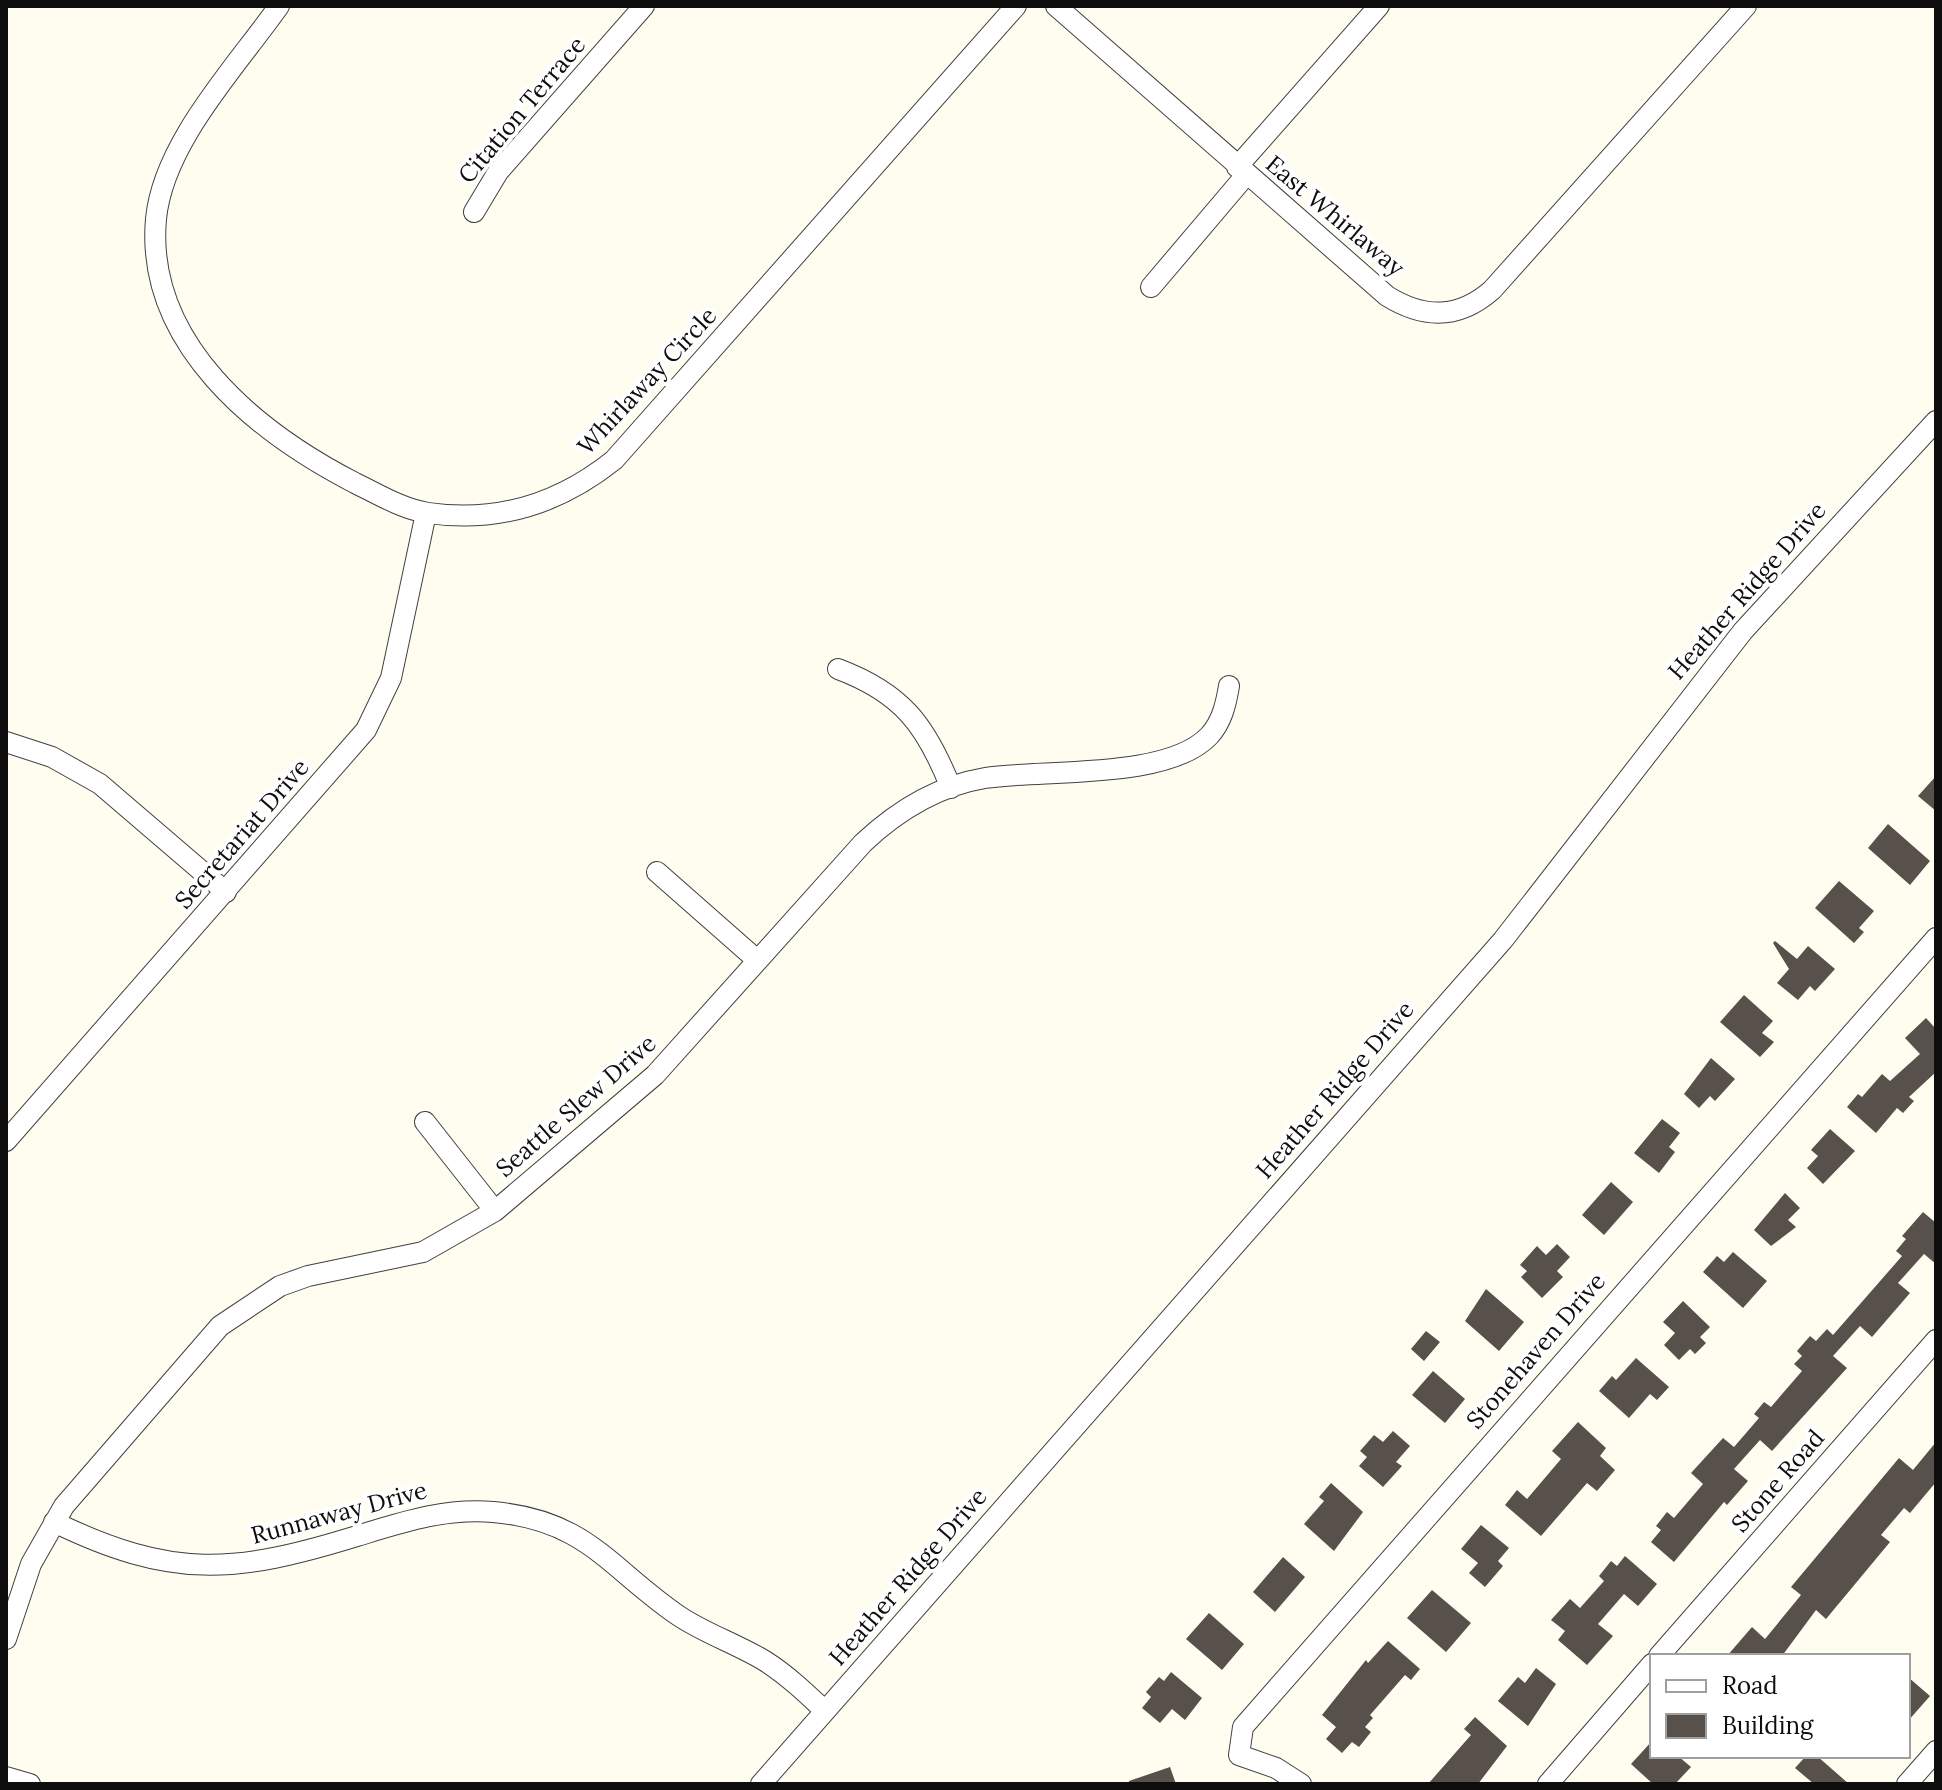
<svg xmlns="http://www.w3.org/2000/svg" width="1942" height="1790" viewBox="0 0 1942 1790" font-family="Lora,serif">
<rect width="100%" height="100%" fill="#fffdf0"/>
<path fill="#58504a" d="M1936 776V811L1918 796Z
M1888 824 1930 861 1910 885 1868 848Z
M1839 881 1874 911 1859 928 1864 932 1854 943 1815 908Z
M1775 941 1797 959 1808 946 1835 969 1815 991 1810 986 1798 1000 1777 983 1789 969 1773 943Z
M1744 995 1773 1021 1762 1033 1774 1042 1760 1057 1720 1022Z
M1926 1018 1936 1029V1072L1909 1097 1914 1101 1903 1113 1897 1108 1876 1133 1847 1107 1858 1094 1862 1097 1882 1074 1890 1081 1920 1054 1905 1038Z
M1711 1058 1735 1079 1715 1101 1710 1096 1699 1108 1684 1094Z
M1662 1119 1680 1133 1669 1147 1675 1152 1659 1173 1634 1153Z
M1830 1129 1855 1151 1823 1184 1807 1168 1818 1156 1811 1150Z
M1611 1182 1633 1202 1604 1235 1582 1215Z
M1785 1193 1800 1208 1788 1220 1796 1227 1771 1246 1754 1230Z
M1923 1212 1936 1223V1264L1924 1254 1898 1283 1910 1293 1872 1337 1860 1326 1833 1356 1847 1368 1772 1451 1760 1440 1734 1469 1748 1481 1727 1505 1724 1502 1674 1562 1651 1542 1661 1530 1656 1526 1667 1512 1674 1518 1703 1484 1691 1473 1723 1438 1734 1447 1759 1418 1754 1414 1764 1402 1771 1407 1802 1371 1794 1364 1802 1356 1797 1351 1810 1336 1816 1341 1827 1329 1833 1335 1902 1256 1896 1251 1906 1239 1902 1236Z
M1557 1244 1570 1257 1557 1271 1563 1277 1542 1298 1521 1277 1527 1271 1520 1265 1537 1246 1546 1255Z
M1733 1252 1767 1281 1743 1308 1703 1272 1717 1256 1724 1262Z
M1486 1289 1524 1322 1499 1351 1465 1321Z
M1683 1301 1710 1327 1700 1337 1706 1343 1695 1354 1690 1349 1679 1360 1664 1345 1675 1333 1663 1322Z
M1426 1331 1440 1342 1424 1361 1411 1349Z
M1636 1358 1669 1387 1657 1400 1650 1394 1629 1418 1599 1391 1612 1376 1616 1380Z
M1433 1371 1465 1399 1445 1423 1412 1395Z
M1578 1422 1606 1448 1600 1456 1615 1470 1597 1491 1587 1483 1541 1536 1505 1505 1517 1490 1527 1499 1561 1459 1552 1451Z
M1393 1431 1410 1446 1396 1462 1402 1466 1383 1487 1359 1466 1367 1457 1360 1451 1374 1435 1383 1442Z
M1936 1442V1482L1910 1513 1904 1508 1881 1535 1890 1542 1826 1619 1816 1610 1782 1656H1727L1752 1627 1765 1639 1801 1595 1791 1587 1899 1458 1913 1470Z
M1331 1483 1363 1512 1334 1551 1304 1524 1324 1501 1319 1497Z
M1481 1525 1509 1548 1498 1561 1503 1566 1485 1587 1469 1573 1478 1563 1461 1549Z
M1625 1556 1657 1584 1638 1606 1624 1594 1598 1624 1613 1636 1587 1665 1558 1640 1565 1631 1551 1620 1570 1599 1580 1608 1604 1581 1599 1576 1611 1561 1617 1566Z
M1283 1557 1305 1577 1275 1612 1253 1592Z
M1432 1590 1471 1623 1446 1652 1407 1618Z
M1209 1613 1244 1644 1222 1670 1186 1639Z
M1388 1641 1420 1669 1411 1680 1405 1675 1370 1715 1373 1718 1365 1727 1371 1732 1359 1747 1352 1742 1342 1753 1326 1739 1336 1727 1322 1715 1366 1660 1368 1663Z
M1536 1668 1556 1684 1528 1726 1498 1701 1518 1677 1525 1683Z
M1171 1672 1202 1698 1185 1720 1172 1709 1160 1723 1142 1708 1151 1697 1146 1692 1159 1677 1164 1681Z
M1908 1677 1930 1696 1908 1721Z
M1475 1717 1507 1746 1478 1784H1428L1471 1735 1464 1729Z
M1652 1741V1756H1678L1691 1767 1675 1784H1653L1631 1764Z
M1806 1756H1817L1849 1784H1814L1795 1768Z
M1170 1767 1176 1784H1129V1781Z"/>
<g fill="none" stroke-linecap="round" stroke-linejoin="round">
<g stroke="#414141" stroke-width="22">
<path id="minor" d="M279 6C236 67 163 143 156 219 145 343 256 432 355 483 378 494 402 509 428 513 497 523 559 504 614 460L1016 6
M1056 6 1387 296C1424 319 1459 319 1492 290L1746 6
M1237 167 1379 6
M474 212 498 172 644 6
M1151 287 1246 175
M838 669C902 693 926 725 951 788
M6 742 52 757 100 784 226 892
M657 872 757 960
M425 1122 495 1211
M6 1141 366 730 391 678 426 513
M54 1522C172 1579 234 1574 357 1536 403 1522 444 1508 493 1512 587 1520 610 1569 679 1616 706 1634 737 1644 765 1661 787 1675 806 1693 825 1711
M6 1639 31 1564 64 1506 220 1326 280 1286 308 1276 423 1252 495 1211 655 1075 863 843C897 811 937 786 985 778 1042 769 1167 780 1209 736 1222 722 1226 704 1229 686
M1659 1656 1936 1340
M6 1777 30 1784
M761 1784 1503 940 1743 631 1936 421
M1301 1784 1276 1768 1239 1755 1243 1727 1936 938
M1548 1784 1652 1664
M1907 1784 1936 1751"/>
</g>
<use href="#minor" stroke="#fff" stroke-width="20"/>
</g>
<g text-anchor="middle" stroke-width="8" stroke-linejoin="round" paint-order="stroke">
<g font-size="24" fill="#0e0e0e" stroke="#fff">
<text transform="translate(522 110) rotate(-50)" y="8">Citation Terrace</text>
<text transform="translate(1335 216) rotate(40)" y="8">East Whirlaway</text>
<text transform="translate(647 381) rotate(-47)" y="8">Whirlaway Circle</text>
<text transform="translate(1747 591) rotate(-49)" y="8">Heather Ridge Drive</text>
<text transform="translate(242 834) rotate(-49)" y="8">Secretariat Drive</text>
<text transform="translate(1335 1090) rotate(-49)" y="8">Heather Ridge Drive</text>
<text transform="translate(576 1106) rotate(-41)" y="8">Seattle Slew Drive</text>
<text transform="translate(1536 1351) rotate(-49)" y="8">Stonehaven Drive</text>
<text transform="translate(1778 1481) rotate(-49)" y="8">Stone Road</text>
<text transform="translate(339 1513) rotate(-15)" y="8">Runnaway Drive</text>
<text transform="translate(908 1577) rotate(-49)" y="8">Heather Ridge Drive</text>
</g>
</g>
<rect width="1942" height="1790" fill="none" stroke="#0e0e0e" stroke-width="16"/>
<rect x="1650" y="1654" width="260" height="104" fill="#ffffff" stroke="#9f9f9f" stroke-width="2"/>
<rect x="1666" y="1680" width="40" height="12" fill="#ffffff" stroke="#9f9f9f" stroke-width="2"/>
<text x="1722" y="1694" font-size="24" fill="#0e0e0e">Road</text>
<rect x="1666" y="1714" width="40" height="24" fill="#58504a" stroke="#9f9f9f" stroke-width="2"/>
<text x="1722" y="1734" font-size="24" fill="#0e0e0e">Building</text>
</svg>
